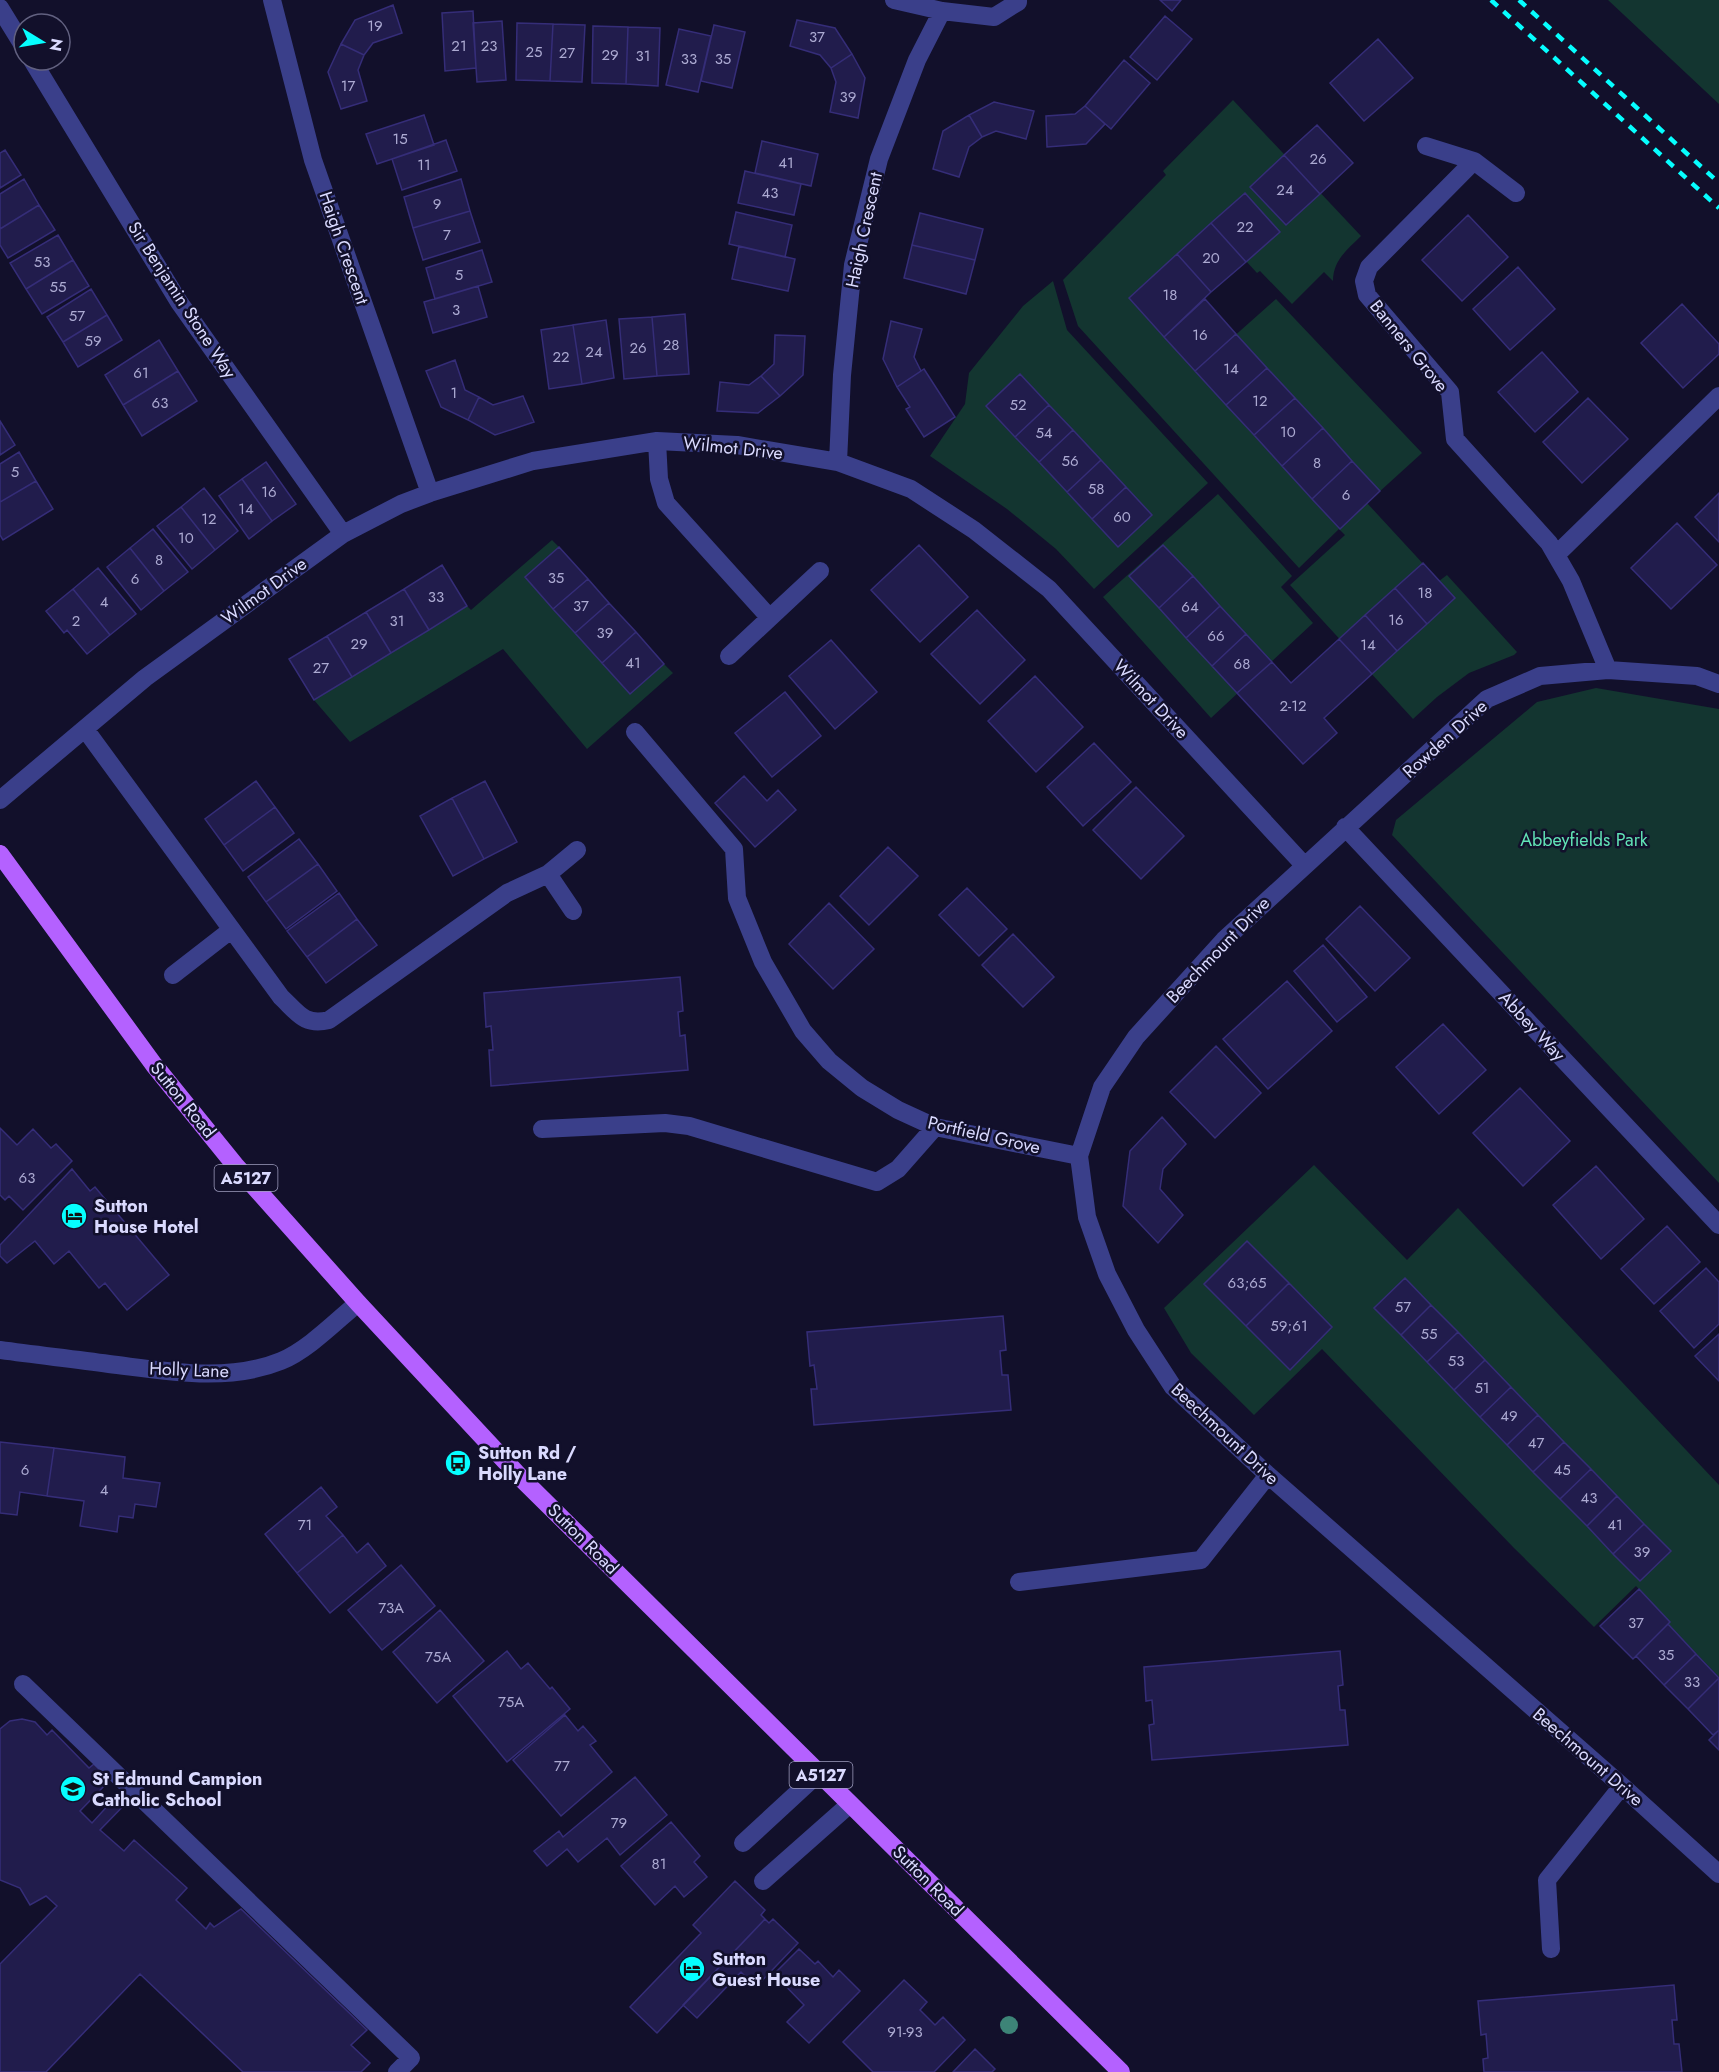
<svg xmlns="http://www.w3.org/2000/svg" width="1719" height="2072" viewBox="0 0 1719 2072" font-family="Jost,sans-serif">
<rect width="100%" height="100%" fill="#12102b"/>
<path fill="#133530" d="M1608 0H1719V104Z
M1233 100 1361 236C1348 249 1333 260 1333 281L1324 272 1292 304 1260 271 1257 273 1211 223 1129 298 1195 371 1276 299 1422 453 1367 503 1439 581 1447 575 1517 652 1514 655 1469 673 1437 697 1413 719 1290 585 1345 535 1339 529 1299 568 1078 326 1063 280 1166 175 1163 171Z
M1053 281 1067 330 1208 483 1094 589 1056 549 1007 509 930 456 965 404 969 373 1023 306Z
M1218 494 1292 576 1281 587 1313 623 1211 718 1103 597Z
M552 540 559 547 525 577 630 694 664 664 673 673 587 749 503 649 350 742 314 700 467 606 471 610Z
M1596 688 1719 709V1183L1392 835 1396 820 1537 702Z
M1314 1165 1407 1260 1458 1208 1719 1485V1677L1668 1624 1670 1622 1636 1586 1594 1627 1514 1548 1322 1349 1254 1415 1191 1353 1164 1308Z"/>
<path fill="#211c4c" stroke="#352d78" stroke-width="1.5" d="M1160 0H1181L1172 11Z
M393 5 402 33 373 43 364 55 341 44 355 20Z
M473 11 476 68 445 71 442 13Z
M1165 16 1192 39 1157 80 1130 57Z
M797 20 835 28 852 54 831 68 820 55 790 46Z
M502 21 506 80 477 82 473 23Z
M517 23 553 24 550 81 516 80Z
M553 24 585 25 582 82 550 81Z
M714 25 745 32 732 88 701 81Z
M593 26 628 27 626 84 592 83Z
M628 27 660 28 658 86 626 84Z
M679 29 711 36 698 92 666 85Z
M1378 39 1413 78 1364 121 1330 83Z
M341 44 364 55 358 70 367 101 341 109 328 72Z
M852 54 865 78 858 118 830 112 836 82 831 68Z
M1124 60 1150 83 1111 129 1085 106Z
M994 102 1034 111 1026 139 996 131 982 137 969 115Z
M1085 106 1105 124 1086 144 1047 147 1046 116 1075 114Z
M424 115 434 145 377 164 366 134Z
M969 115 982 137 969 147 959 177 933 169 943 131Z
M1317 125 1353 163 1320 194 1284 155Z
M446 140 457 171 402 190 392 159Z
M762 141 818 154 811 186 755 173Z
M5 150 21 175 0 188V153Z
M1284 155 1320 194 1286 225 1250 187Z
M745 171 801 184 794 215 738 203Z
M24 179 39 205 0 229V194Z
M461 179 470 211 413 228 404 197Z
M1245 193 1280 232 1246 262 1211 223Z
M39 205 55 230 8 258 0 245V229Z
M470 211 480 242 423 260 413 228Z
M736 212 792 225 785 257 729 244Z
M920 213 983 229 975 260 912 245Z
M1468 215 1508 257 1462 301 1422 260Z
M1211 223 1246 262 1211 292 1177 254Z
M58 235 73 260 26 289 10 263Z
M912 245 975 260 966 294 904 278Z
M739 246 795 259 788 291 732 279Z
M482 250 492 282 435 299 426 268Z
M1177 254 1211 292 1164 337 1129 298Z
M73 260 89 286 42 314 26 289Z
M1518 267 1555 309 1510 350 1473 309Z
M478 286 487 317 433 333 424 302Z
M91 289 107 315 63 342 47 317Z
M1205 299 1236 334 1195 371 1164 337Z
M1682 304 1719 344V354L1683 388 1641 343Z
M685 314 689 374 657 376 652 317Z
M107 315 122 340 78 367 63 342Z
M652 317 657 376 624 379 619 319Z
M606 320 614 378 582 384 573 325Z
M891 321 922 329 914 357 921 371 897 387 883 359Z
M573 325 582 384 549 389 541 330Z
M1236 334 1267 368 1226 405 1195 371Z
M775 335 805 336 803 375 780 396 761 376 774 364Z
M159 340 178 371 123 405 105 375Z
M1542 352 1578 392 1535 432 1498 392Z
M455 360 465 390 479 397 468 420 441 407 426 371Z
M1267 368 1295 398 1254 435 1226 405Z
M924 369 955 417 924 437 906 409 910 407 897 387Z
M178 371 197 401 142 436 123 405Z
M1020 374 1049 405 1015 437 986 406Z
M761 376 780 396 758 413 717 411 720 382 749 385Z
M523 396 534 422 495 435 468 420 479 397 493 405Z
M1295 398 1323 428 1282 466 1254 435Z
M1588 398 1628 439 1582 483 1543 442Z
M1049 405 1073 430 1039 462 1015 437Z
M0 421 15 445 0 455Z
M1323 428 1352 461 1312 499 1282 466Z
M1073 430 1101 460 1067 492 1039 462Z
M19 452 36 481 0 502V464Z
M1101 460 1126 487 1092 519 1067 492Z
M1352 461 1380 491 1340 529 1312 499Z
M266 462 296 504 272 521 242 479Z
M242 479 272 521 249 539 219 496Z
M36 481 53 509 3 540 0 535V502Z
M1126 487 1152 515 1118 547 1092 519Z
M204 488 238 531 215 550 181 507Z
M1719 493V542L1695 517Z
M181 507 215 550 192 569 157 526Z
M1677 523 1717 565 1671 609 1631 568Z
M153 529 188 572 164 591 130 548Z
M919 545 968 597 920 642 871 590Z
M1163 545 1193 576 1159 608 1129 576Z
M559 547 588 579 553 609 525 577Z
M130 548 164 591 141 610 107 567Z
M1423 563 1455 598 1427 624 1395 588Z
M442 565 467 606 429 630 404 589Z
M98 568 136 614 110 635 73 589Z
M1193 576 1220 606 1186 638 1159 608Z
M588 579 609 603 575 633 553 609Z
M1395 588 1427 624 1397 651 1365 615Z
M73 589 110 635 87 654 67 630 64 633 46 611Z
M404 589 429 630 391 653 366 612Z
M609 603 636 632 602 663 575 633Z
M1220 606 1246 634 1212 666 1186 638Z
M977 610 1025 660 980 704 931 654Z
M366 612 391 653 352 677 327 636Z
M1365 615 1397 651 1372 674 1339 639Z
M636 632 664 664 630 694 602 663Z
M1246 634 1272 662 1237 693 1212 666Z
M327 636 352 677 314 700 289 659Z
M1339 639 1372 674 1324 718 1337 733 1303 764 1237 693 1272 662 1291 683Z
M831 640 877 692 835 729 789 676Z
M1035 676 1083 727 1036 772 988 721Z
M785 692 821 736 772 777 735 733Z
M1094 743 1131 782 1083 826 1047 787Z
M744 776 767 801 778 790 796 810 755 847 715 803Z
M256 781 275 807 224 845 205 819Z
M485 781 517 842 484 859 452 798Z
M1136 787 1184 836 1141 879 1093 830Z
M452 798 484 859 453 876 420 816Z
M275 807 294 833 243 871 224 845Z
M299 839 318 864 266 902 248 877Z
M888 847 918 876 869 925 840 896Z
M318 864 337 891 286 929 266 902Z
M967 888 1007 929 979 956 939 915Z
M339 893 357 919 307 957 287 931Z
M829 903 874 949 833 989 789 944Z
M1360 906 1410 958 1375 991 1326 939Z
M357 919 377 945 326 983 307 957Z
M1013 934 1054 977 1023 1007 982 965Z
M1323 945 1367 997 1337 1022 1294 971Z
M680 977 683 1011 678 1012 680 1036 685 1035 688 1070 491 1086 489 1050H493L491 1026 486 1027 484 993Z
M1287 981 1332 1031 1268 1089 1223 1039Z
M1443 1024 1486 1070 1439 1114 1396 1067Z
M1216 1046 1261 1093 1215 1138 1170 1092Z
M1520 1088 1570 1141 1523 1186 1473 1133Z
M1162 1117 1186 1144 1163 1169 1160 1189 1183 1215 1158 1243 1123 1206 1130 1151Z
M0 1128 17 1145 33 1129 51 1148 56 1144 72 1161 23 1210 9 1196 5 1200 0 1195Z
M1596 1166 1644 1219 1601 1259 1553 1205Z
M72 1169 90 1191 95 1187 169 1275 127 1310 105 1283 99 1288 69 1251 54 1264 35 1241 7 1263 0 1256V1245Z
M1667 1226 1700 1262 1654 1304 1621 1269Z
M1247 1241 1289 1283 1246 1326 1204 1284Z
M1706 1268 1719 1282V1324L1694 1348 1660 1311Z
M1405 1278 1431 1305 1401 1335 1374 1308Z
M1289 1283 1332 1327 1290 1370 1246 1326Z
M1431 1305 1458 1332 1427 1362 1401 1335Z
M1003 1316 1006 1350 1000 1351 1002 1375H1008L1011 1410 814 1425 811 1389H817L814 1365 810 1366 807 1332Z
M1458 1332 1485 1360 1454 1390 1427 1362Z
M1719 1334V1381L1695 1356Z
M1485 1360 1511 1387 1480 1417 1454 1390Z
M1511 1387 1538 1415 1507 1445 1480 1417Z
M1538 1415 1564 1442 1533 1472 1507 1445Z
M0 1442 54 1448 47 1496 20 1492 17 1515 0 1513Z
M1564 1442 1591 1469 1560 1499 1533 1472Z
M54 1448 125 1457 123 1478 160 1483 156 1507 135 1504 133 1518 119 1516 117 1532 80 1526 84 1501 47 1496Z
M1591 1469 1617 1496 1587 1526 1560 1499Z
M321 1487 337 1507 326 1516 343 1535 297 1573 265 1534Z
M1617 1496 1644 1524 1613 1554 1587 1526Z
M1644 1524 1671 1551 1640 1581 1613 1554Z
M343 1535 357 1553 368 1543 386 1566 330 1613 297 1573Z
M401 1565 435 1606 382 1650 348 1610Z
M1639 1589 1670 1622 1633 1659 1600 1626Z
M440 1610 484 1661 437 1703 393 1652Z
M1668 1624 1696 1654 1664 1685 1636 1656Z
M507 1651 521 1669 528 1663 550 1689 552 1687 570 1709 507 1762 453 1696Z
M1340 1651 1343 1685 1338 1686 1340 1710H1345L1348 1745 1152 1760 1149 1725 1154 1724 1152 1700 1146 1701 1144 1667Z
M1696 1654 1719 1678 1688 1709 1664 1685Z
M1719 1678V1730L1713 1735 1688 1709Z
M565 1715 578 1731 583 1726 596 1741 590 1745 612 1772 561 1816 513 1760Z
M22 1719 35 1722 47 1735 52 1730 89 1768 94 1764 99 1769 95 1773 106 1784 80 1811 92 1823 122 1790 131 1798 100 1830 124 1851 134 1840 187 1888 176 1900 206 1929 210 1923 214 1927 241 1909 367 2030 351 2045 370 2063 361 2072H243L140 1974 46 2072H0V1964L57 1906 46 1896 30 1905 20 1888 0 1880V1729L10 1721Z
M1719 1730V1750L1709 1740Z
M635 1777 667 1815 620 1855 607 1838 578 1862 567 1849 547 1866 534 1851 559 1831 563 1837Z
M671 1822 700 1856 694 1862 707 1877 684 1897 675 1886 655 1905 621 1866Z
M735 1881 765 1910 761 1915 765 1919 657 2033 630 2007 701 1933 693 1925Z
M765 1919 769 1923 773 1919 798 1943 756 1987 741 1972 697 2018 683 2005Z
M799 1949 815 1964 818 1961 833 1977 839 1970 860 1991 809 2043 787 2022 804 2005 774 1974Z
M904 1980 927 2002 920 2010 935 2025 943 2017 965 2040 934 2072H873L843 2042Z
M1674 1985 1677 2020H1672L1674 2044H1679L1682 2072H1484L1483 2059 1488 2058 1486 2034 1481 2035 1478 2001Z
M975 2049 995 2069 992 2072H953Z"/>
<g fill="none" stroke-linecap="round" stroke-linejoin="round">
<path stroke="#3a3f8a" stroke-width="18" d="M272 0 313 160 430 493
M894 0 942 11 994 17 1018 2V0
M0 8 24 47
M32 60 179 302 343 534
M1426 146 1474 161 1369 267 1364 281 1367 295 1450 392 1455 439 1549 543 1571 581 1608 670
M1474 161 1516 193
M657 441 659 479 666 503 769 617
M838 462 842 375 853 265 879 159 917 60 942 11
M1556 555 1719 396
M729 656 820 571
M1719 684 1697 676 1608 670 1540 676 1487 699 1224 940 1136 1037 1102 1087 1079 1156 1087 1217 1107 1274 1136 1330 1173 1387 1268 1475 1622 1786 1719 1874
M85 729 281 997C298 1013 304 1026 329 1020L507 893 548 874 573 911
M635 732 734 849 737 898 763 962 803 1031 829 1061 862 1088 898 1110 935 1127 1079 1156
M0 800 145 678 343 534 401 504 430 493 533 461 657 441 737 445 838 462 911 489 974 530 1049 589 1304 865
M1345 827 1719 1225
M548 874 577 850
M173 975 231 930
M542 1129 665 1123 689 1126 877 1182 898 1169 935 1127
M0 1350C36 1355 73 1359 109 1364 166 1371 227 1383 281 1361 308 1350 336 1321 358 1303
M1019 1582 1201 1560 1268 1475
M23 1684 411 2058 397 2072
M743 1843 819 1773
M763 1881 850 1804
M1551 1949 1547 1880 1622 1786"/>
<path stroke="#b461ff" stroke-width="18" d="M0 854 154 1065 235 1165 358 1303 521 1478 1121 2072"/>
<path stroke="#06feff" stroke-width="4.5" stroke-dasharray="9 8" stroke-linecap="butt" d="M1491 0 1719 208
M1519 0 1719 183"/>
</g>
<circle fill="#3d8477" cx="1009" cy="2025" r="9"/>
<defs>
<g id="hotel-disc" transform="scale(1.35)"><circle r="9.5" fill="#06feff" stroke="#12102b"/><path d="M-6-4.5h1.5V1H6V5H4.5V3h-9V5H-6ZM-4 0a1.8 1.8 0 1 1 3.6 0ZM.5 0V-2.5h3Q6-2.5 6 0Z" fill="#111"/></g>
<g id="bus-disc" transform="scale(1.35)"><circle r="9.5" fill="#06feff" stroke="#12102b"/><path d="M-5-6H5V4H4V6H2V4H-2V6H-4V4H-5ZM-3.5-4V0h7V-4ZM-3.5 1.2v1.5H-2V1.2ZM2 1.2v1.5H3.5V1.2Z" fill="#111"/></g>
<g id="school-disc" transform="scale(1.35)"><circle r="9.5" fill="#06feff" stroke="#12102b"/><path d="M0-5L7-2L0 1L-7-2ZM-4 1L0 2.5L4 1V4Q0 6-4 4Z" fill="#111"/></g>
</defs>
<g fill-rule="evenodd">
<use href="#hotel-disc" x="74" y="1216"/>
<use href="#bus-disc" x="458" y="1463"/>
<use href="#school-disc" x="73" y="1789"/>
<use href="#hotel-disc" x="692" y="1969"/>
</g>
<g text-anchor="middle" stroke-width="5" stroke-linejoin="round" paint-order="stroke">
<g font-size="15" fill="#acaad2">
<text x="375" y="31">19</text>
<text x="817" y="42">37</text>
<text x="459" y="51">21</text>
<text x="489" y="51">23</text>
<text x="534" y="57">25</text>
<text x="567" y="58">27</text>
<text x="610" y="60">29</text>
<text x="643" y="61">31</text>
<text x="689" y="64">33</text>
<text x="723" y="64">35</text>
<text x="348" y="91">17</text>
<text x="848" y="102">39</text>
<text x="400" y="144">15</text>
<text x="1318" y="164">26</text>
<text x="786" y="168">41</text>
<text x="424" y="170">11</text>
<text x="1285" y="195">24</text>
<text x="770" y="198">43</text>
<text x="437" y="209">9</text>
<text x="1245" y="232">22</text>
<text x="447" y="240">7</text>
<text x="1211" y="263">20</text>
<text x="42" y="267">53</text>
<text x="459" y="280">5</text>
<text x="58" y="292">55</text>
<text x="1170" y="300">18</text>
<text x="456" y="315">3</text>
<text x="77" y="321">57</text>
<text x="1200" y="340">16</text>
<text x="93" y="346">59</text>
<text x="671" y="350">28</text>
<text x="638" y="353">26</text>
<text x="594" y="357">24</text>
<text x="561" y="362">22</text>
<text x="1231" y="374">14</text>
<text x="141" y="378">61</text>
<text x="454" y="398">1</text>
<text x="1260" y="406">12</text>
<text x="160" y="408">63</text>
<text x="1018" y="410">52</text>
<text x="1288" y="437">10</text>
<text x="1044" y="438">54</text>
<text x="1070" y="466">56</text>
<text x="1317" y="468">8</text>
<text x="15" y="477">5</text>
<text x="1096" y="494">58</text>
<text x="269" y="497">16</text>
<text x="1346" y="500">6</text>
<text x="246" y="514">14</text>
<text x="1122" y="522">60</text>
<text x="209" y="524">12</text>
<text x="186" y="543">10</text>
<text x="159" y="565">8</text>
<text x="556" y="583">35</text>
<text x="135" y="584">6</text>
<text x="1425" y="598">18</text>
<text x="436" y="602">33</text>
<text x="104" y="607">4</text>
<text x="581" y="611">37</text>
<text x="1190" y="612">64</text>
<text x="1396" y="625">16</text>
<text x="76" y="626">2</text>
<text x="397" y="626">31</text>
<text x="605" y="638">39</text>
<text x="1216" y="641">66</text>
<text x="359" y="649">29</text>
<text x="1368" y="650">14</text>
<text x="633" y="668">41</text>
<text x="1242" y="669">68</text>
<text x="321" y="673">27</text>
<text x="1293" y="711">2-12</text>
<text x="27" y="1183">63</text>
<text x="1247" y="1288">63;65</text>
<text x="1403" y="1312">57</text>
<text x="1289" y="1331">59;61</text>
<text x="1429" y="1339">55</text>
<text x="1456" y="1366">53</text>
<text x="1482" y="1393">51</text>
<text x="1509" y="1421">49</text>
<text x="1536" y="1448">47</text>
<text x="25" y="1475">6</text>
<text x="1562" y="1475">45</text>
<text x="104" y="1495">4</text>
<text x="1589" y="1503">43</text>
<text x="305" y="1530">71</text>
<text x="1615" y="1530">41</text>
<text x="1642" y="1557">39</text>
<text x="391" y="1613">73A</text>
<text x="1636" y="1628">37</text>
<text x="1666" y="1660">35</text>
<text x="438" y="1662">75A</text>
<text x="1692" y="1687">33</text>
<text x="511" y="1707">75A</text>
<text x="562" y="1771">77</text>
<text x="619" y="1828">79</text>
<text x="659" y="1869">81</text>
<text x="905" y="2037">91-93</text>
</g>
<g fill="#12102b" stroke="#9e9dbf" stroke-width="1.5">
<rect x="214.5" y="1165" width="63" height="26" rx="4.5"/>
<rect x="789.5" y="1762" width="63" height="26" rx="4.5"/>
</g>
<g font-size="16" font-weight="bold" fill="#dadaff">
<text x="246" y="1184">A5127</text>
<text x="821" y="1781">A5127</text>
</g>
<g font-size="18" fill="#dadaff" stroke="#12102b">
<text transform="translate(864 230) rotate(-78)" y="6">Haigh Crescent</text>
<text transform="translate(344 248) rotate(71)" y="6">Haigh Crescent</text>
<text transform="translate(182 300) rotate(57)" y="6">Sir Benjamin Stone Way</text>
<text transform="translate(1409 346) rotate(51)" y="6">Banners Grove</text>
<text transform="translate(733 448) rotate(6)" y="6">Wilmot Drive</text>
<text transform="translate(264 591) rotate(-36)" y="6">Wilmot Drive</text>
<text transform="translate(1151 699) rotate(47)" y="6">Wilmot Drive</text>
<text transform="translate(1445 739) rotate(-42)" y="6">Rowden Drive</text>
<text transform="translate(1218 950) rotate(-46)" y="6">Beechmount Drive</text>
<text transform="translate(1532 1026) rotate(47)" y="6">Abbey Way</text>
<text transform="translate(183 1100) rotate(51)" y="6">Sutton Road</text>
<text transform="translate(984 1135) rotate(13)" y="6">Portfield Grove</text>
<text transform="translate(189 1370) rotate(2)" y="6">Holly Lane</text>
<text transform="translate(1225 1434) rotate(43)" y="6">Beechmount Drive</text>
<text transform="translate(583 1539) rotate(45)" y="6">Sutton Road</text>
<text transform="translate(1588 1757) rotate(41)" y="6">Beechmount Drive</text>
<text transform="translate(928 1881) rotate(45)" y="6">Sutton Road</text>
</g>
<g font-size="18" fill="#61e3b6" stroke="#12102b">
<text x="1584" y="846">Abbeyfields Park</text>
</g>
<g font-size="18" font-weight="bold" fill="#dadaff" stroke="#12102b" text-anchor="start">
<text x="94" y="1212">Sutton<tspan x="94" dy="21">House Hotel</tspan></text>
<text x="478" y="1459">Sutton Rd /<tspan x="478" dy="21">Holly Lane</tspan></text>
<text x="92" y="1785">St Edmund Campion<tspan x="92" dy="21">Catholic School</tspan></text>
<text x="712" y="1965">Sutton<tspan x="712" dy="21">Guest House</tspan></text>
</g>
</g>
<g transform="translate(42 42) rotate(101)"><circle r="28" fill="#12102b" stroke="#626180" stroke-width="1.5"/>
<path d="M0-4.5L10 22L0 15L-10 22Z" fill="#06feff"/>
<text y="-9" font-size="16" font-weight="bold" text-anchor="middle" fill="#dadaff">N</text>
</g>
</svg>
